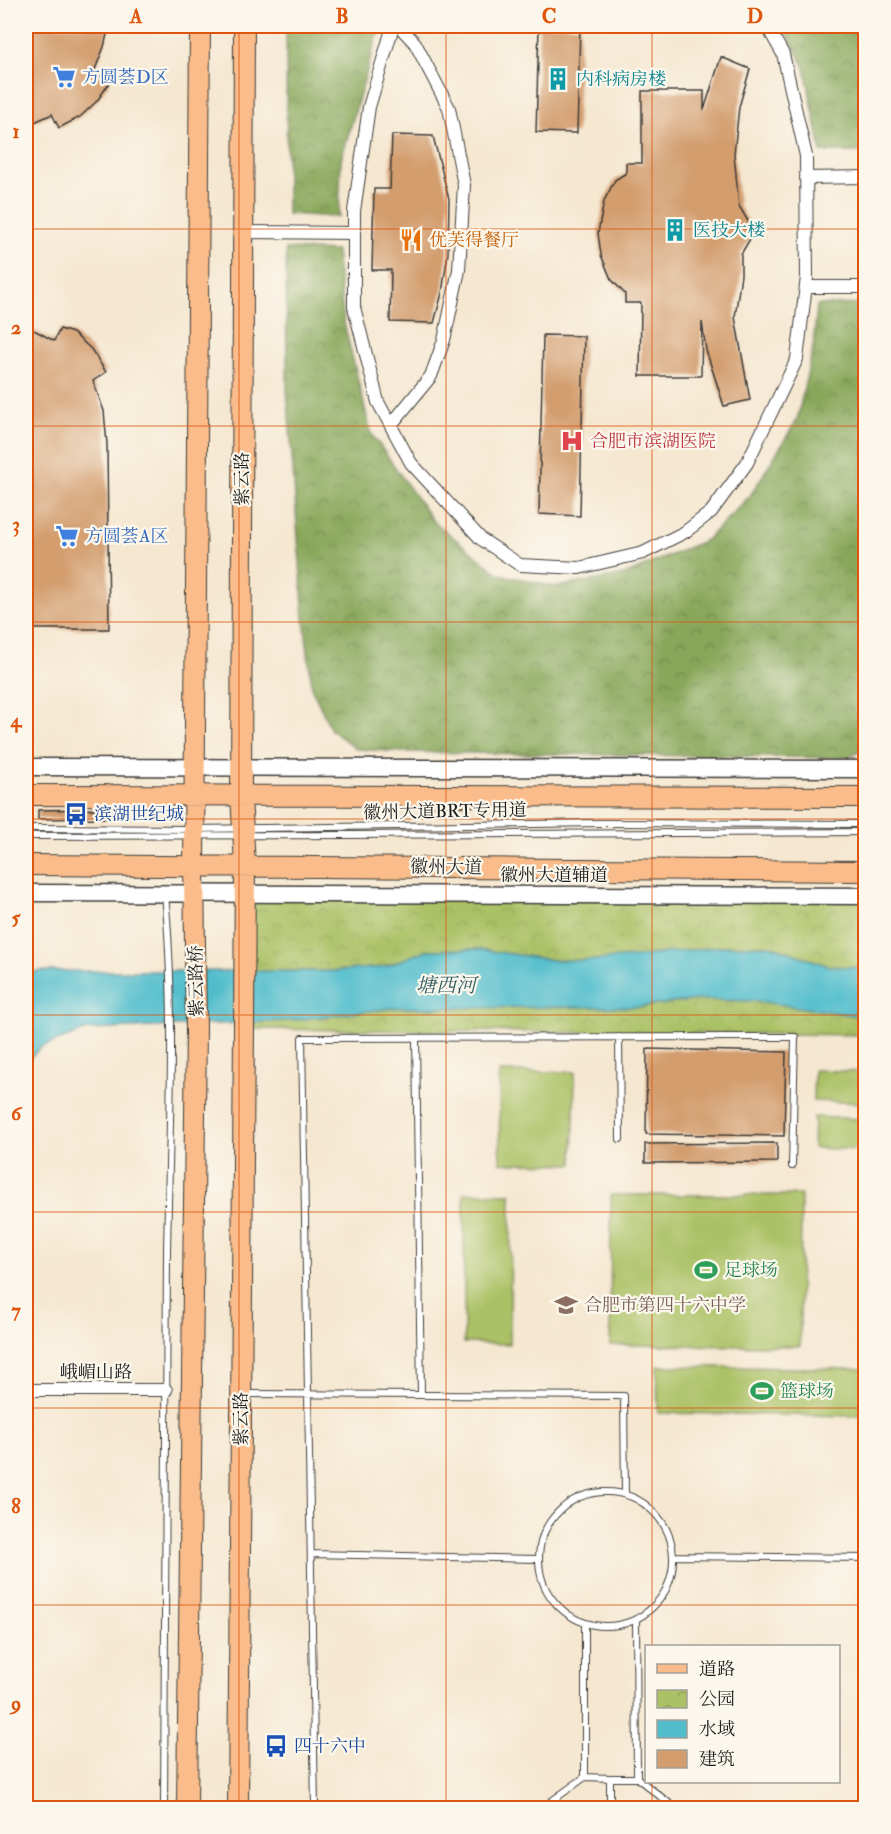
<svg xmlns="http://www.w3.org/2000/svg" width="891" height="1834" viewBox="0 0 891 1834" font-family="'IM FELL Double Pica','Noto Serif SC',serif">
<defs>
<pattern id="forest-crowns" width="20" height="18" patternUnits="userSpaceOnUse" patternTransform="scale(1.5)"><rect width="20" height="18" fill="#88a75a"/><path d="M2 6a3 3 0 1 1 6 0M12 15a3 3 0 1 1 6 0" fill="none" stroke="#6e874a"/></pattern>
<pattern id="park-crowns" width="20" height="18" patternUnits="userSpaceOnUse" patternTransform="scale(1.5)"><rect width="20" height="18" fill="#abc165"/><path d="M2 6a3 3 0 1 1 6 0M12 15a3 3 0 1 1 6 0" fill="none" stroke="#93a557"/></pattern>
</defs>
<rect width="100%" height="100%" fill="#fbf7ec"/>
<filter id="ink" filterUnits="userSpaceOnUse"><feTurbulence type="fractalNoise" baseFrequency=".0167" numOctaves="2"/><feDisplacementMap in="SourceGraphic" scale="12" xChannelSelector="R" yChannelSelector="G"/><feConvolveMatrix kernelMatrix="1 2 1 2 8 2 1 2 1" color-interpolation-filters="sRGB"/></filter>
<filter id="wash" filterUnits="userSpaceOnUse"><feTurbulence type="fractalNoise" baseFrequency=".008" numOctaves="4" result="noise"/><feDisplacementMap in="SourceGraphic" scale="24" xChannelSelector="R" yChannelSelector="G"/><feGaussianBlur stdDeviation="1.35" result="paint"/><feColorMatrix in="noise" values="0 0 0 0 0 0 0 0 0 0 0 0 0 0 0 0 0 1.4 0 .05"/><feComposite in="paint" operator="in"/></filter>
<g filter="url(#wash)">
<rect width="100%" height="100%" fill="#f5e7d0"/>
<path fill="url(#forest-crowns)" stroke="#52623b" stroke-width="1.5" d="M286 26H380L341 160 339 217 287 214Z
M783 26H865V152H821L805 68Z
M286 249 336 251 344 323 371 433 432 520 499 574 557 587 624 575 706 540 750 496 797 420 813 348 817 305 865 304V749L847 758 404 752 357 749 331 730 312 689 304 618 287 390Z"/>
<path fill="url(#park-crowns)" stroke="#646e40" stroke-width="1.5" d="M243 894 865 896V1035L244 1029Z"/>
<path fill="#abc165" stroke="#646e40" stroke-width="1.5" d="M814 1070 865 1072V1103L813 1101Z
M499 1072H575L573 1164 500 1163Z
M814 1117 865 1119V1150L813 1148Z
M464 1193 511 1194 510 1344 464 1343Z
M611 1195H801L800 1346 610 1345Z
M657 1366 865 1369V1416L658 1413Z"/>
<path fill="#51bdcc" stroke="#366c74" stroke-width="1.5" d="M770 945 829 966 865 968V1017L756 1001 699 1000 639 1007 395 1008 286 1021 87 1030 41 1047 26 1062V976L37 971H332L384 967 426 950 478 949 553 960H592L634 957 723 946Z"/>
<g id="blocks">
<path fill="#d39d6e" d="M26 26H109L104 47 94 72 110 82 97 101 80 117 59 128 52 114 26 126Z
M539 26H580L577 133 536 132Z
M721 57 750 69 739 107 734 154 739 206 751 226 750 239 741 254V275L735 317 750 400 724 406 706 350 702 322 701 376H640L641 303H625V294L611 279 601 255 598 233 604 201 615 180 626 173V163H642V91H704V110Z
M392 135 433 136 449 199 448 253 442 293 434 323 390 322 391 270H372L374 189H390Z
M26 329 36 331 54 341 60 329 73 333 91 349 106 372 93 381 104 411 107 444 109 629H26Z
M543 335 584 336 580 516 539 514Z
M114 809V818L38 819V810Z
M647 1049 786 1052 784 1136 646 1134Z
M777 1143V1162L645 1163V1144Z"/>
</g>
</g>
<g filter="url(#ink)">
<use href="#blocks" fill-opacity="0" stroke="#3d3a37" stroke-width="1.5"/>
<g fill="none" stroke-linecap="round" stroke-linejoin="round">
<g stroke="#3d3a37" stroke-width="8">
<path id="service" d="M26 828 195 829 600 823 866 824
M26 836C306 837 585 831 866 832
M619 1037 620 1139
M416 1038 421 1394
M243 1394 624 1396 625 1494
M539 1559a67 67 0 1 1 134 0a67 67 0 1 1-134 0Z
M311 1554 538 1559
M673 1556 866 1558
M585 1624V1777L610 1778V1808
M610 1778H637L636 1619
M637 1778 675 1808
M164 1808C165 1623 165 1438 167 1252 169 1133 176 1013 165 894
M315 1808 302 1038 795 1037 792 1166
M542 1808 585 1777"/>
</g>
<g stroke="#3d3a37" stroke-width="14">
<path id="minor" d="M393 26 369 107 354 211V307L378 402 411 463 481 539 520 565 579 568 643 553 685 532 711 512 747 463 797 359 807 277 806 156 783 54 767 26
M806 178 866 177
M243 232 354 233
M806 287H866
M391 425 431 376 444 340 459 270 464 185 449 108 415 43 399 26
M26 1390H166"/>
</g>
<g stroke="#3d3a37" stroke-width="19">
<path id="tertiary" d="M26 767 866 769
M26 893 866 896"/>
</g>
<g stroke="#3d3a37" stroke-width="22">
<path id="primary" d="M26 795 866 797
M26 865 866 871
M187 1808 196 1029 194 865 200 26
M238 1808 244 1029 245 865 241 796 244 26"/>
</g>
<use href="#service" stroke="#fff" stroke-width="6"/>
<use href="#minor" stroke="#fff" stroke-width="12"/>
<use href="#tertiary" stroke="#fff" stroke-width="16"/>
<use href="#primary" stroke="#f9bc8a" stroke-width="20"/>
</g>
</g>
<path fill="none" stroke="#de560d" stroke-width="1.5" stroke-opacity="0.55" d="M239 26V1808M446 26V1808M652 26V1646M26 229H866M26 426H866M26 622H866M26 819H866M26 1015H866M26 1212H866M26 1408H866M26 1605H866M652 1782V1808"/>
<defs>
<g id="supermarket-bare" transform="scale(1.8)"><path d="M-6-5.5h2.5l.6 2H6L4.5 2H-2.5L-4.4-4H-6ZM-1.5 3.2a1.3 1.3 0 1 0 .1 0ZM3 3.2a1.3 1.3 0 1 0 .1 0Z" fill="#3f7fe0" stroke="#fbf7ec" stroke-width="2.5" paint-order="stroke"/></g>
<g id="building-bare" transform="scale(1.8)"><path d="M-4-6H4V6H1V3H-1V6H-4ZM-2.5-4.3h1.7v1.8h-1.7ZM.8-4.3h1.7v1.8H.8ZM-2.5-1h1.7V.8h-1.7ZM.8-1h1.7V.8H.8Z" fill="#0f9aa8" stroke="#fbf7ec" stroke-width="2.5" paint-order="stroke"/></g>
<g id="restaurant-bare" transform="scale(1.8)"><path d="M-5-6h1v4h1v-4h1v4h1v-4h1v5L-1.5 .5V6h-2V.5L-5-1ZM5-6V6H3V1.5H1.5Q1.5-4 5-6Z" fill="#e8710a" stroke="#fbf7ec" stroke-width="2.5" paint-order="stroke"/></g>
<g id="hospital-bare" transform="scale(1.8)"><path d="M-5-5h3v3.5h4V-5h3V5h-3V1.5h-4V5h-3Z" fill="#e0444e" stroke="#fbf7ec" stroke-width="2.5" paint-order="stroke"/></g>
<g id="bus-bare" transform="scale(1.8)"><path d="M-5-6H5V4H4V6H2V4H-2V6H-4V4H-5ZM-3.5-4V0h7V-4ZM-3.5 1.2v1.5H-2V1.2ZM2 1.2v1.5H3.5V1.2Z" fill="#1a4fb4" stroke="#fbf7ec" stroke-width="2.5" paint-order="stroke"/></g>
<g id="stadium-bare" transform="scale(1.8)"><path d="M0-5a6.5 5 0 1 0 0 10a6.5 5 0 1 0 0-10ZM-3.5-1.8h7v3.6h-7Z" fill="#2e9e5b" stroke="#fbf7ec" stroke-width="2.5" paint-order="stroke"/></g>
<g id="school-bare" transform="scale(1.8)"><path d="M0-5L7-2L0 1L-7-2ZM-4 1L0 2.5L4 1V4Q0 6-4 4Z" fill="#8d6e63" stroke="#fbf7ec" stroke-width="2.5" paint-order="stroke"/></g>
</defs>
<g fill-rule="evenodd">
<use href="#supermarket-bare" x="64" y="77"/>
<use href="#building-bare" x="558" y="79"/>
<use href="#building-bare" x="675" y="230"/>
<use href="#restaurant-bare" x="411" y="240"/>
<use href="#hospital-bare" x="572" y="441"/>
<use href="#supermarket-bare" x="67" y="536"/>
<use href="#bus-bare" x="76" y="814"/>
<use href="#stadium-bare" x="706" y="1270"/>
<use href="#school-bare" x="566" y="1305"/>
<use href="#stadium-bare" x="762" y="1391"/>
<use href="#bus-bare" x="276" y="1746"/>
</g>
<g text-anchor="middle" stroke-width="4.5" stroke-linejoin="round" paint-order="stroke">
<g font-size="18" fill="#366cbe" stroke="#fbf7ec" text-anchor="start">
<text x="82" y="83">方圆荟D区</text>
<text x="85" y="542">方圆荟A区</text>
</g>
<g font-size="18" fill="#0d838f" stroke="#fbf7ec" text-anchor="start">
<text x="576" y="85">内科病房楼</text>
<text x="693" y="236">医技大楼</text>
</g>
<g font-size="18" fill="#c56008" stroke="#fbf7ec" text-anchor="start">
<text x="429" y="246">优芙得餐厅</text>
</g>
<g font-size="18" fill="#be3a42" stroke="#fbf7ec" text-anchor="start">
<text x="590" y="447">合肥市滨湖医院</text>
</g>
<g font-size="18" fill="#1c1c1c" stroke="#fbf7ec">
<text transform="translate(242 479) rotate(-90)" y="6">紫云路</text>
<text transform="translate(445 811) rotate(-1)" y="6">徽州大道BRT专用道</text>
<text transform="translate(446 867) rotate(1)" y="6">徽州大道</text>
<text x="554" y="881">徽州大道辅道</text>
<text transform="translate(196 981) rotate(-91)" y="6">紫云路桥</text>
<text x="96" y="1378">峨嵋山路</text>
<text transform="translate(241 1419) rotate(-90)" y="6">紫云路</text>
</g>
<g font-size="18" fill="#164399" stroke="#fbf7ec" text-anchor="start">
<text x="94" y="820">滨湖世纪城</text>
<text x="294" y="1752">四十六中</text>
</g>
<g font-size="18" fill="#27864d" stroke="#fbf7ec" text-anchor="start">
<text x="724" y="1276">足球场</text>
<text x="780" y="1397">篮球场</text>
</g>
<g font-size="18" fill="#785e54" stroke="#fbf7ec" text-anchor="start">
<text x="584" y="1311">合肥市第四十六中学</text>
</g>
<g font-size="20" font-style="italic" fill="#315c62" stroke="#fbf7ec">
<text x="446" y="992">塘西河</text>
</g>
</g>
<rect width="891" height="1834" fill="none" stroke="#fbf7ec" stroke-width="66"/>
<rect x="645" y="1645" width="195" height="138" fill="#fbf7ec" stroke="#a29f99" stroke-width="1.5"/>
<rect x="657" y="1664" width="30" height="9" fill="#f9bc8a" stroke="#a29f99" stroke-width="1.5"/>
<text x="699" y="1675" font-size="18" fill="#1c1c1c">道路</text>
<rect x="657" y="1690" width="30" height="18" fill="url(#park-crowns)" stroke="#a29f99" stroke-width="1.5"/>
<text x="699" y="1705" font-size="18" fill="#1c1c1c">公园</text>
<rect x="657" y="1720" width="30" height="18" fill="#51bdcc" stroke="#a29f99" stroke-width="1.5"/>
<text x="699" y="1735" font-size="18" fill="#1c1c1c">水域</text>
<rect x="657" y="1750" width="30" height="18" fill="#d39d6e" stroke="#a29f99" stroke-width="1.5"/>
<text x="699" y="1765" font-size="18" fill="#1c1c1c">建筑</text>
<rect x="33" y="33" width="825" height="1768" fill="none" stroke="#de560d" stroke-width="2"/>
<g font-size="20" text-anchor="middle" font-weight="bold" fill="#de560d">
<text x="136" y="23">A</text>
<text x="342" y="23">B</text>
<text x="549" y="23">C</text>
<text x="755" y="23">D</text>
<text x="16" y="138">1</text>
<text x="16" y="334">2</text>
<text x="16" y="531">3</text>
<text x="16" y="727">4</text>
<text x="16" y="924">5</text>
<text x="16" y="1120">6</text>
<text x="16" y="1317">7</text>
<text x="16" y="1513">8</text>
<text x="16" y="1710">9</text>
</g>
</svg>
